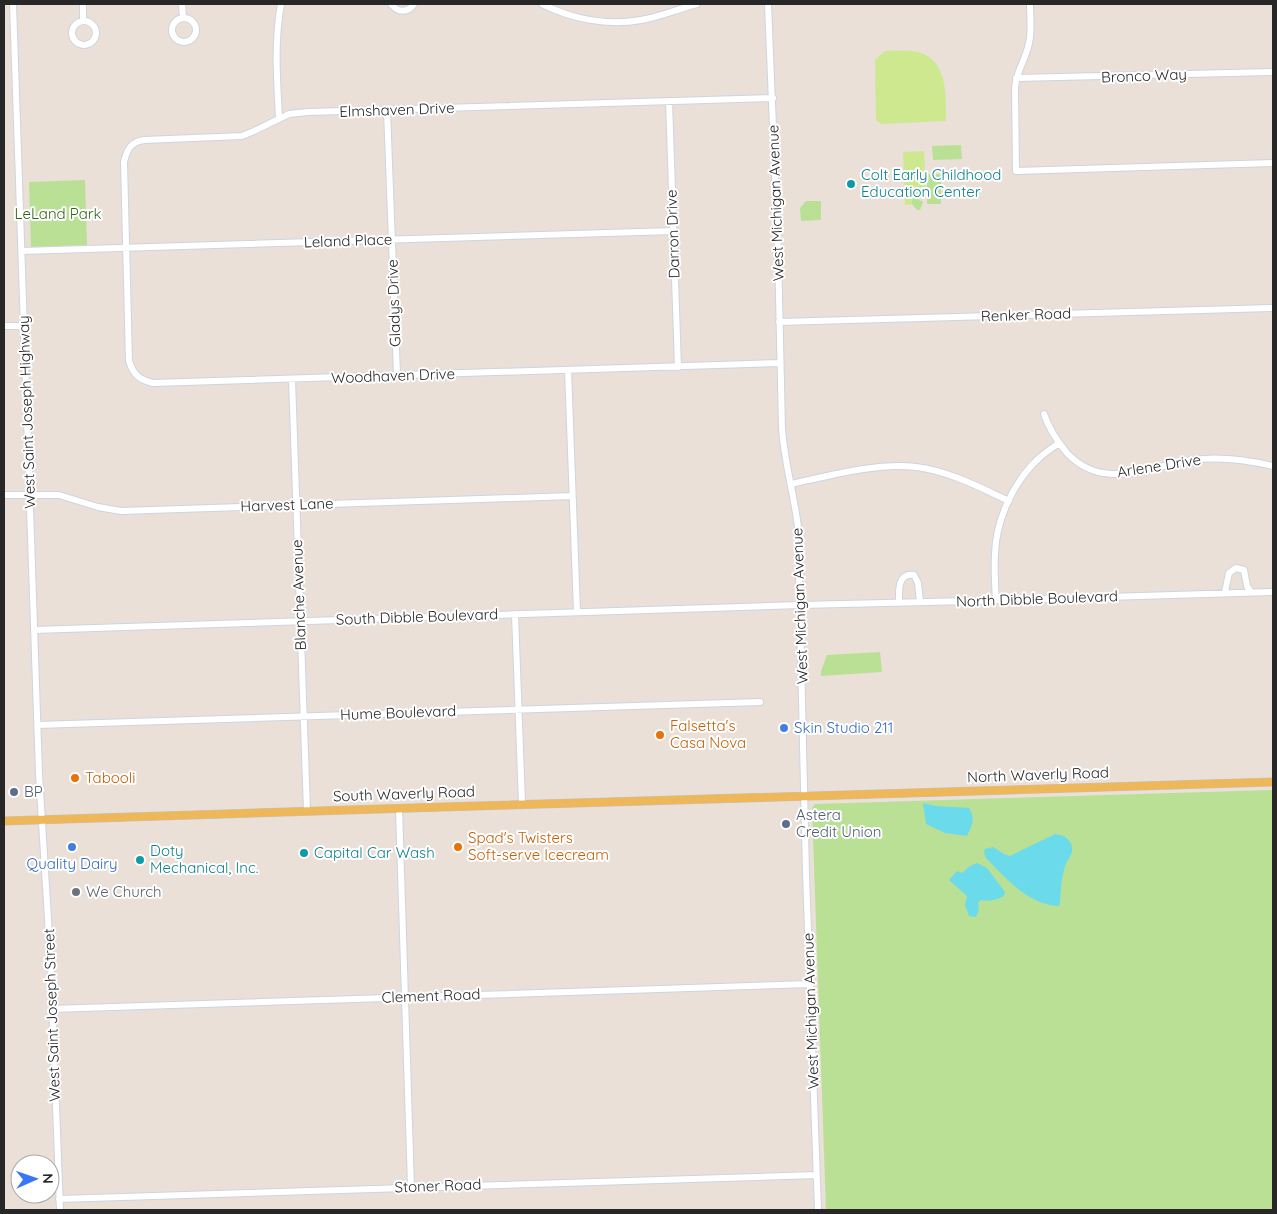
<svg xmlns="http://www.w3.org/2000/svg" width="1277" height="1214" viewBox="0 0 1277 1214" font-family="Quicksand,sans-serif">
<rect width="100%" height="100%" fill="#eae0d8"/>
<path fill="#b9e095" d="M961 145 962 159 933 160 932 146Z
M927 174H941V204H927Z
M85 180 87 245 31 247 29 182Z
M911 199H918L923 202 920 210H917L912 204Z
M806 201H821V220L801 221 800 208Z
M880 652 882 672 821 676V671L827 655Z
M1273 790V1210H826L812 808 815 804Z"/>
<path fill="#cee890" d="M885 51C897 51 913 49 924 54 948 65 946 99 946 121L881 124 876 120 875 60Z
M924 151 926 198 912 199V204L905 205 903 152Z"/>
<path fill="#6bdbeb" d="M923 803 936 806 969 808C976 819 972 825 967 836L945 833 926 824Z
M1055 834C1063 835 1071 838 1072 848 1073 855 1067 860 1065 866 1063 873 1061 883 1061 890 1060 896 1061 899 1059 906 1028 905 1006 878 986 858L984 853 985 849 993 847 1004 854 1010 856Z
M977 863 987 868 1005 892 1004 896C995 900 990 902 981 900L978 903 979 910 976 917 969 916 965 905 967 896 949 880 957 871 962 873 970 866Z"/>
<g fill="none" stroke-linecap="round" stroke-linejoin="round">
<g stroke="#ced4e0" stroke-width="8">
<path id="minor" d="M13 4 39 774 50 951 60 1210
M83 4V21
M182 4 183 18
M391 4C398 13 408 13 414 4
M542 4C572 19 607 26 641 20 660 17 678 9 697 4
M768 4 778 251 782 428C784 461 794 494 798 527L806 874 818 1210
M1030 4C1030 17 1032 31 1029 43 1026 59 1016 72 1015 88L1016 171 1273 163
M172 30a12 12 0 1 1 24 0a12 12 0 1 1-24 0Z
M72 33a12 12 0 1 1 24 0a12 12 0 1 1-24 0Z
M1016 78 1273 72
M773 98 308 112 289 114 254 131 242 136 144 140C131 142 127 149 124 162L129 361C133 374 139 380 153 383L780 363
M669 101 678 367
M387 110 397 375
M279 118C277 80 274 41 281 4
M22 251 673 231
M779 322 1273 308
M4 326H24
M568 370 577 612
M292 379 307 811
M1044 414C1049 429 1057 441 1067 453 1103 492 1150 466 1193 460 1220 456 1247 460 1273 466
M791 484C828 476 878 462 916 467 949 471 979 487 1009 501
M4 495H59L98 507 121 511 572 496
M1225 592 1229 573 1236 568 1244 570 1247 586 1251 592
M996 600C995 585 994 569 995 554 996 520 1013 483 1037 460 1044 453 1052 448 1059 443
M899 603C899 591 897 573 914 575L918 583 920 602
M515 614 522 804
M34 630 800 605 970 601 1273 592
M37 725 760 702
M399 809 411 1187
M52 1009 810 984
M59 1199 816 1175"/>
</g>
<g stroke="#c3c3c3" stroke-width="9">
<path id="major" d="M4 821C427 808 850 793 1273 782"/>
</g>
<use href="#minor" stroke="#fff" stroke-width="6"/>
<use href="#major" stroke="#edb75a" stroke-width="8"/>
</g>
<g fill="#0f9aa8" stroke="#fff" stroke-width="2">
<circle cx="851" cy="184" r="5"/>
<circle cx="304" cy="853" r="5"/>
<circle cx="140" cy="860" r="5"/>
</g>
<g fill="#3f7fe0" stroke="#fff" stroke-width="2">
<circle cx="784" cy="728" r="5"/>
<circle cx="72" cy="847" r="5"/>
</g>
<g fill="#e8710a" stroke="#fff" stroke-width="2">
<circle cx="660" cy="735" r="5"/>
<circle cx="75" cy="778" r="5"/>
<circle cx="458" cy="847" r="5"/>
</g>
<g fill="#5c6f8a" stroke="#fff" stroke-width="2">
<circle cx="14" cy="792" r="5"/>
<circle cx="786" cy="824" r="5"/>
</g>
<circle fill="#6b7280" stroke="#fff" stroke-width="2" cx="76" cy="892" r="5"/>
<g text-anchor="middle" stroke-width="4" stroke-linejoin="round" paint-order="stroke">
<g font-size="15" fill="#272727" stroke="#fff">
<text transform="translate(1144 76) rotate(-2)" y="5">Bronco Way</text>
<text transform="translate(397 110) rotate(-2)" y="5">Elmshaven Drive</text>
<text transform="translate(776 203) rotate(-92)" y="5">West Michigan Avenue</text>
<text transform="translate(673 234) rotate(-92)" y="5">Darron Drive</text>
<text transform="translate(348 241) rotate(-2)" y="5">Leland Place</text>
<text transform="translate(394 303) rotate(-92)" y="5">Gladys Drive</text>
<text transform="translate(1026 315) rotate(-2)" y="5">Renker Road</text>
<text transform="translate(393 376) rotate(-2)" y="5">Woodhaven Drive</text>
<text transform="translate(27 412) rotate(-92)" y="5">West Saint Joseph Highway</text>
<text transform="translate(1159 466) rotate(-9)" y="5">Arlene Drive</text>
<text transform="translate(287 505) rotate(-2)" y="5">Harvest Lane</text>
<text transform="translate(299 595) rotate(-92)" y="5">Blanche Avenue</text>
<text transform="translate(1037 599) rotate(-2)" y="5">North Dibble Boulevard</text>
<text transform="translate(800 606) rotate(-92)" y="5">West Michigan Avenue</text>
<text transform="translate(417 617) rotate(-2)" y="5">South Dibble Boulevard</text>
<text transform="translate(398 713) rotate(-2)" y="5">Hume Boulevard</text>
<text transform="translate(1038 775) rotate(-2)" y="5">North Waverly Road</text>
<text transform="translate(404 794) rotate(-2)" y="5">South Waverly Road</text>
<text transform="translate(431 996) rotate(-2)" y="5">Clement Road</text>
<text transform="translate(811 1011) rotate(-92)" y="5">West Michigan Avenue</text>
<text transform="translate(52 1015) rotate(-92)" y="5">West Saint Joseph Street</text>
<text transform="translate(438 1186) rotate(-2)" y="5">Stoner Road</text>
</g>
<g font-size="15" fill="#0d838f" stroke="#fff" text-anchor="start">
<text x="861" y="180">Colt Early Childhood<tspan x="861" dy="17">Education Center</tspan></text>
<text x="150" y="856">Doty<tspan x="150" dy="17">Mechanical, Inc.</tspan></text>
<text x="314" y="858">Capital Car Wash</text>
</g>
<g font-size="15" fill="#32611a" stroke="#fff">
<text x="58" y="219">LeLand Park</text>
</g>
<g font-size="15" fill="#c56008" stroke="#fff" text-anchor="start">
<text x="670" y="731">Falsetta's<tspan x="670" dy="17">Casa Nova</tspan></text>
<text x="85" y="783">Tabooli</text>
<text x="468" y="843">Spad's Twisters<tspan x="468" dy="17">Soft-serve Icecream</tspan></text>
</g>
<g font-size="15" fill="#366cbe" stroke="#fff" text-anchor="start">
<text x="794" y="733">Skin Studio 211</text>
<text x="72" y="869" text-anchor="middle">Quality Dairy</text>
</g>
<g font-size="15" fill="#4e5e75" stroke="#fff" text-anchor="start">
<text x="24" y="797">BP</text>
<text x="796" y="820">Astera<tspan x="796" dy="17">Credit Union</tspan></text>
</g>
<g font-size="15" fill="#5b616d" stroke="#fff" text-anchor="start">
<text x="86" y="897">We Church</text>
</g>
</g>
<rect width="1277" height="1214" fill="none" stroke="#272727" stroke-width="10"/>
<g transform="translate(35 1179) rotate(88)"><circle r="24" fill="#ffffff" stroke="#a9a9a9"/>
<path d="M0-4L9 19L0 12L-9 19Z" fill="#3976f6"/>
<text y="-8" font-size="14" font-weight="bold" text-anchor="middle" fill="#272727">N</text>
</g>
</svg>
